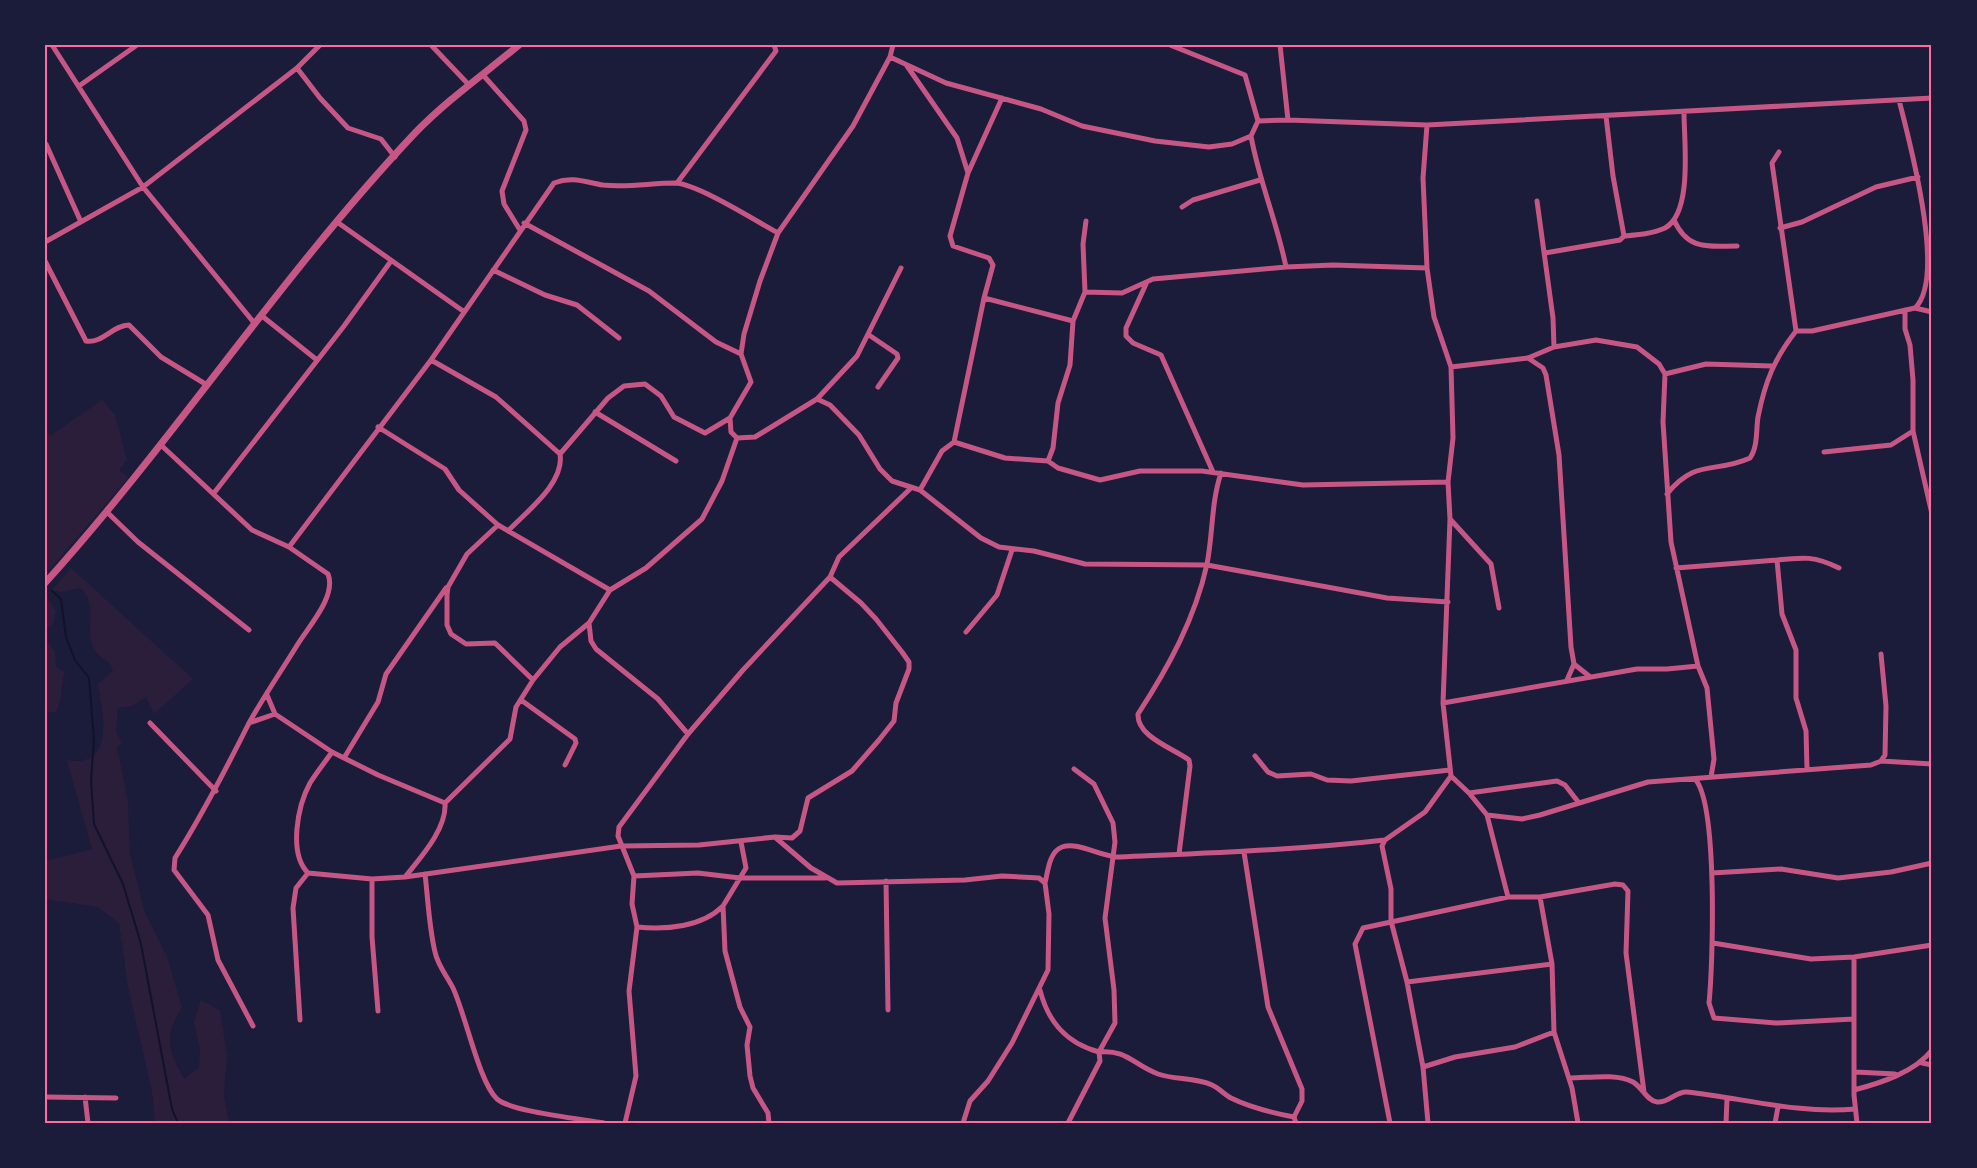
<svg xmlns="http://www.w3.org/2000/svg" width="1977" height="1168" viewBox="0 0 1977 1168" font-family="Barlow,sans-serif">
<rect width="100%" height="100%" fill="#1b1b3a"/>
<path fill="#2a1e3b" d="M102 400 115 415 127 460 119 470 128 478 45 575V428L50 436Z
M71 568 193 679 154 714 146 697 132 706 118 708 116 732 122 742 117 747 128 802 130 854 144 910 167 957 182 1007C164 1037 167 1048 184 1079L199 1068 200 1050 194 1022 201 1000 220 1010 227 1055 224 1095 229 1123H155L152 1091 128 987 119 923 98 907 45 899V861L92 849 67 760C117 769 102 711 98 684L113 671 109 662C72 643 105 607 80 588L61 592 52 590Z
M47 597 56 611 53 625 45 629Z
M45 638 55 652 56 667 65 672C60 686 63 702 55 713L45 711Z"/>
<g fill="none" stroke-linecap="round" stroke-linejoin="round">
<path stroke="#12122b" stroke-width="2" d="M52 591 61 599 66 637 75 660 89 678 94 739 91 781 94 824 123 884 141 944 172 1109 178 1123"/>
<path stroke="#c65784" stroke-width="5" d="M52 45 143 187 255 324
M431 45 469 85
M1280 45 1288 120
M890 57 946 83 1041 109 1082 126 1155 141 1209 147 1232 144 1251 136 1258 121 1245 75 1170 45
M907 66 957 138 968 173
M297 68 320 98 348 128 381 139 395 157
M483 75 524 121 526 130 502 191 504 204 520 230
M79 86 137 45
M1002 98 968 173 950 236 953 246 989 258 993 265 984 298 1073 321
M1899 100C1909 140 1947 278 1915 308
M1258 121 1288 120 1427 125 1932 98
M1427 125 1423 178 1427 268 1434 317 1451 367 1453 438 1448 482 1450 519 1443 703 1451 776 1469 793 1487 815 1508 897H1540L1552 964 1554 1032 1572 1088 1578 1123
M1251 136C1259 181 1277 222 1286 267
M46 144 81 222
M677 183 776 51 774 45
M1537 201 1553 318 1554 347
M1182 207 1193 200 1260 180
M1674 220C1688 251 1708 246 1737 246
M337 222 463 311
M524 223 649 291 716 342 741 354
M1780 228 1802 222 1876 187 1918 177
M1624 236C1637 235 1652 234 1665 228 1693 213 1684 141 1684 113
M45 242 143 187 297 68 320 45
M1545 253 1620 240 1624 236 1613 176 1606 116
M45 261 86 341C102 344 113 325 129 325L161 357 207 385
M1427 268 1333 265 1286 267 1153 279 1122 293 1085 292 1073 321 1070 365 1058 403 1053 448 1048 461 1058 468 1100 480 1140 471H1202L1303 485 1448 482
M493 270 545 295 577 305 619 338
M1146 284 1126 328V336L1133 343 1161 355 1213 472
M1085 292 1083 244 1086 221
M1905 310V329L1910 345 1913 380V431L1932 514
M262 316 317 360
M1796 331H1812L1915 308 1932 312
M869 335 897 354 898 358 878 387
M1528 358 1543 368 1546 375 1559 455 1571 647 1574 664 1567 680
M431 360 496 397 560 454C565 483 526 512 508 531
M1451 367 1528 358 1554 347 1596 340 1637 347 1659 364 1665 374 1663 422 1671 542 1698 666 1707 688 1714 759 1711 777
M1665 374 1706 364 1772 366
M817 399 830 405 859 435 880 469 892 481 920 490 981 538 999 547 1034 551 1085 564 1207 565 1387 598 1448 602
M595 412 676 461
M730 418 731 432 737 438 755 437 817 399 857 356 901 268
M378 427 445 469 459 490 498 525 610 590
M954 442 984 298
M162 446 252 530 289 547 328 574C337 597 307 628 296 647 280 673 262 699 248 725 225 771 202 815 175 858L174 870 208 915 218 960 253 1026
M1824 452 1891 445 1913 431
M560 454 608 398 624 386 645 384 661 396 674 417 705 433 730 418 751 382 741 354 744 334 760 281 778 233 853 126 890 57 893 45
M920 490 942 451 954 442 1005 458 1048 461
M214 493 344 326 391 261
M1667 494C1696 458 1715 474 1750 458 1758 447 1756 429 1758 417 1765 382 1774 359 1796 331L1772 163 1779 152
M108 513 138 542 249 630
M1450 519 1491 564 1499 608
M289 547 431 360 554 183C572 176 585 182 603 185 627 188 651 183 675 183 698 184 756 221 778 233
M1777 560C1803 557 1815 556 1839 568
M1676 568 1777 560 1782 614 1796 650V698L1806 731 1807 769
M966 632 997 595 1012 550
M1574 664 1589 676
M533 680 560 647 589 623
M267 695 275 714 332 752 378 775 445 803
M521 700 575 739 576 743 565 765
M1443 703 1637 669H1667L1698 666
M150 723 216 791
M249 723 275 714
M688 734 658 699 596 649 591 641 589 623 610 590 646 568 702 519 722 481 737 438
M332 752C325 762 317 772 310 783 298 805 288 853 308 873L372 879 405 877C420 858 447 829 445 803L510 739 516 707 533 680 495 643 466 644 451 634 447 625V595L448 587 467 554 498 525
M1255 756 1268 772 1277 776 1311 774 1327 780 1351 781 1450 770
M344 758 378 702 386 674 446 588
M1881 761 1885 755 1886 706 1881 654
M1074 769 1094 784 1113 823 1115 842 1105 918 1114 990 1115 1023 1099 1052C1126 1049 1134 1065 1158 1074 1175 1080 1195 1077 1212 1085 1219 1088 1225 1095 1231 1098 1251 1108 1273 1113 1294 1117L1296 1123
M1695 779C1718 804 1713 965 1709 1003L1714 1018 1776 1023 1854 1019
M1469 793 1557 781 1565 785 1579 803
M1487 815 1522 819 1540 815 1648 782 1871 765 1881 761 1932 764
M776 838 811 868 837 883 965 880 1002 876 1039 878 1045 883 1049 914 1048 970 1012 1043 988 1081 970 1101 963 1123
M741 842 746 868 723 906 725 951 740 1007 750 1027 747 1045 750 1076 753 1088 768 1113 769 1123
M1244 852 1268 1007 1302 1089V1101L1294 1117
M1179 854 1190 766 1189 760C1173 748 1137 737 1138 714 1168 668 1195 619 1207 564 1213 534 1211 503 1221 473
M1712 873 1781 869 1838 878 1891 872 1932 863
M425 874C428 899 429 927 435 952 438 966 447 976 453 988 466 1016 479 1082 497 1099 512 1112 582 1119 604 1123
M634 876 698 873 740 878H825
M405 877 621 846 699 845 775 837 792 838 800 831 808 798 852 771 879 740 894 721 896 703 909 669V662L902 652 876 619 861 603 830 577
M372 879V937L378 1011
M886 881 888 1010
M1045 883C1048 871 1049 852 1062 847 1079 841 1102 858 1120 857 1209 853 1297 850 1385 840
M1540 897 1615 884 1623 885 1628 891 1626 953 1644 1092
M637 927C666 930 702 927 723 906
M1713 943 1811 959 1854 957 1932 945
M1854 957V1095L1857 1123
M1407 982 1552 964
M1040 990C1048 1022 1066 1043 1099 1052L1100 1061 1068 1123
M300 1020 293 908 296 888 308 873
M1922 1063 1932 1065
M1423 1067 1455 1057 1515 1047 1554 1032
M1855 1072 1895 1074
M1570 1078C1588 1078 1616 1073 1633 1082 1642 1087 1647 1101 1657 1102 1669 1103 1676 1091 1687 1092 1743 1098 1797 1114 1855 1109
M1854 1090C1881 1083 1915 1072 1932 1050
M45 1097 116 1098
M85 1097 88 1123
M625 1123 636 1076 629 991 637 927 632 904 634 876 618 836 619 827 688 734 743 670 830 577 839 557 911 488
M1390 1123 1355 944 1363 928 1508 897
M1428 1123 1423 1067 1407 982 1391 921V889L1382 846 1385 840 1425 812 1451 776
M1726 1123 1727 1099
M1775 1123 1778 1107"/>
<path stroke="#c65784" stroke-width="7" d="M45 583C175 439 281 275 415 133 447 100 484 74 519 45"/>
</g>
<rect width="1977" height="1168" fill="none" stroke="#1b1b3a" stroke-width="93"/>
<rect x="46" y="46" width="1884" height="1076" fill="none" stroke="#ff6b9d" stroke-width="2"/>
</svg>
